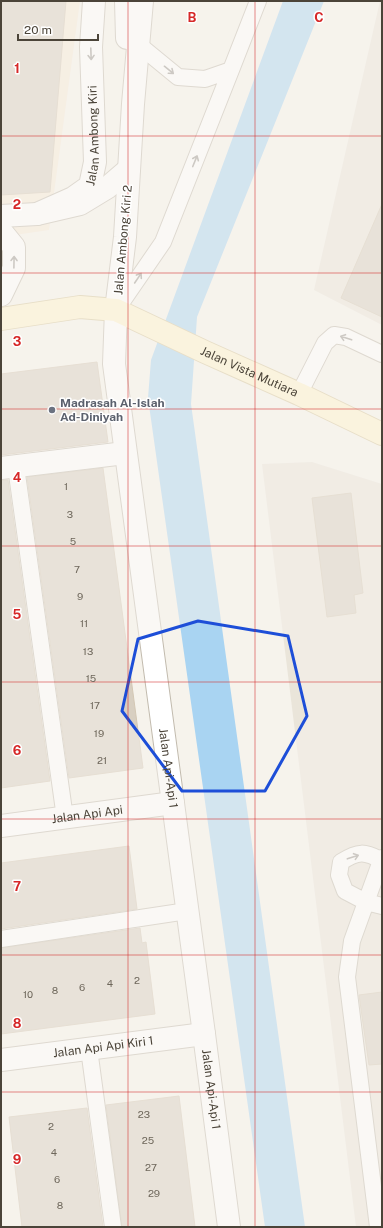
<svg xmlns="http://www.w3.org/2000/svg" width="383" height="1228" viewBox="0 0 383 1228" font-family="'Public Sans',sans-serif">
<rect width="100%" height="100%" fill="#f6f3ec"/>
<path fill="#eae5da" d="M380 1H382V325L314 290Z
M312 462 382 484V1227H356L262 464Z"/>
<path fill="#f7ead8" d="M1 1H80L49 230 1 237Z"/>
<path fill="#a9d4f2" d="M283 1H324L197 317 191 404 305 1227H265L148 398 151 360Z"/>
<path fill="#d8cfc1" stroke="#d3c7b4" d="M1 1H66L50 192 1 195Z
M382 204V317L341 298Z
M97 362 108 442 1 455V374Z
M103 468 143 768 69 778 27 477Z
M1 480H8L50 781 1 788Z
M351 493 363 593 354 595 356 613 327 617 312 498Z
M129 846 137 909 1 929V863Z
M140 928 142 943 146 942 155 1014 1 1034V948Z
M382 992V1064L369 1065 359 995Z
M179 1096 195 1227H122L106 1105Z
M87 1108 103 1227H22L9 1117Z"/>
<g fill="none" stroke-linecap="round" stroke-linejoin="round">
<g stroke="#c2bbae" stroke-width="18">
<path id="lane" d="M139 45 178 77 205 79 231 70 258 1
M117 309 163 242 231 70
M299 394 325 343 334 335 346 337 382 354
M16 467 65 818
M382 861C365 851 358 851 341 862L339 875 345 891 366 902 382 906
M1 939 187 911
M89 1049 113 1227
M378 1227 347 977 352 941 382 858"/>
</g>
<g stroke="#c2bbae" stroke-width="24">
<g id="street">
<path d="M126 1 127 38"/>
<path id="s1" d="M142 1 133 104 125 237 116 310 114 364 204 1034 229 1227"/>
<path id="s2" d="M37 214 73 198 90 186 95 162 91 47 94 1"/>
<path d="M1 216 37 214 80 204 108 187 129 169"/>
<path d="M1 231 14 247V268L1 295"/>
<path d="M1 468 125 453"/>
<path id="s3" d="M1 826 173 803"/>
<path id="s4" d="M1 1060 204 1034"/>
</g>
</g>
<g stroke="#d6c79b" stroke-width="24">
<g id="secondary">
<path id="s5" d="M1 319 80 307 116 310 205 352 299 394 382 434"/>
</g>
</g>
<use href="#lane" stroke="#fff" stroke-width="16"/>
<use href="#street" stroke="#fff" stroke-width="22"/>
<use href="#secondary" stroke="#fff3cd" stroke-width="22"/>
</g>
<defs><path id="oneway-shaft" d="M-6 0H5M1.5-3L5.5 0L1.5 3" fill="none" stroke-width="1.6" stroke-linecap="round" stroke-linejoin="round"/></defs>
<g stroke="#9c9892">
<use href="#oneway-shaft" transform="translate(91 54) rotate(88)"/>
<use href="#oneway-shaft" transform="translate(169 70) rotate(39)"/>
<use href="#oneway-shaft" transform="translate(195 161) rotate(-68)"/>
<use href="#oneway-shaft" transform="translate(14 262) rotate(-89)"/>
<use href="#oneway-shaft" transform="translate(138 278) rotate(-56)"/>
<use href="#oneway-shaft" transform="translate(346 338) rotate(-162)"/>
<use href="#oneway-shaft" transform="translate(353 857) rotate(-18)"/>
</g>
<path d="M0 0H383V1228H0ZM198 621 288 636 307 716 265 791H182L122 711 138 639Z" fill="#f6f3ec" fill-opacity=".55" fill-rule="evenodd"/>
<path fill="none" stroke="#1d4ed8" stroke-width="3" stroke-linejoin="round" d="M198 621 288 636 307 716 265 791H182L122 711 138 639Z"/>
<path fill="none" stroke="#d62828" stroke-width="1" stroke-opacity="0.55" d="M128 1V1227M255 1V1227M1 136H382M1 273H382M1 409H382M1 546H382M1 682H382M1 819H382M1 955H382M1 1092H382"/>
<circle fill="#6b7280" stroke="#fff" stroke-width="1.5" cx="52" cy="410" r="4"/>
<g text-anchor="middle" stroke-width="3" stroke-linejoin="round" paint-order="stroke">
<g font-size="10" fill="#6e675b">
<text x="66" y="490">1</text>
<text x="70" y="518">3</text>
<text x="73" y="545">5</text>
<text x="77" y="573">7</text>
<text x="80" y="600">9</text>
<text x="84" y="627">11</text>
<text x="88" y="655">13</text>
<text x="91" y="682">15</text>
<text x="95" y="709">17</text>
<text x="99" y="737">19</text>
<text x="102" y="764">21</text>
<text x="137" y="984">2</text>
<text x="110" y="987">4</text>
<text x="82" y="991">6</text>
<text x="55" y="994">8</text>
<text x="28" y="998">10</text>
<text x="144" y="1118">23</text>
<text x="51" y="1130">2</text>
<text x="148" y="1144">25</text>
<text x="54" y="1156">4</text>
<text x="151" y="1171">27</text>
<text x="57" y="1183">6</text>
<text x="154" y="1197">29</text>
<text x="60" y="1209">8</text>
</g>
<g font-size="12" fill="#4b4439" stroke="#fff">
<text dy="4" stroke="none"><textPath href="#s2" startOffset="111">Jalan Ambong Kiri</textPath></text>
<text transform="translate(123 240) rotate(-85)" y="4">Jalan Ambong Kiri 2</text>
<text dy="4" stroke="none"><textPath href="#s5" startOffset="263">Jalan Vista Mutiara</textPath></text>
<text dy="4" stroke="none"><textPath href="#s1" startOffset="772">Jalan Api-Api 1</textPath></text>
<text dy="4" stroke="none"><textPath href="#s3" startOffset="87">Jalan Api Api</textPath></text>
<text dy="4" stroke="none"><textPath href="#s4" startOffset="103">Jalan Api Api Kiri 1</textPath></text>
<text dy="4" stroke="none"><textPath href="#s1" startOffset="1096">Jalan Api-Api 1</textPath></text>
</g>
<g font-size="12" font-weight="bold" fill="#5b616d" stroke="#fff" text-anchor="start">
<text x="60" y="407">Madrasah Al-Islah<tspan x="60" dy="14">Ad-Diniyah</tspan></text>
</g>
</g>
<g font-size="13" text-anchor="middle" font-weight="bold" fill="#d62828" stroke="#fff" stroke-width="3" stroke-linejoin="round" paint-order="stroke">
<text x="192" y="22">B</text>
<text x="319" y="22">C</text>
<text x="17" y="73">1</text>
<text x="17" y="209">2</text>
<text x="17" y="346">3</text>
<text x="17" y="482">4</text>
<text x="17" y="619">5</text>
<text x="17" y="755">6</text>
<text x="17" y="891">7</text>
<text x="17" y="1028">8</text>
<text x="17" y="1164">9</text>
</g>
<rect width="383" height="1228" fill="none" stroke="#4b4439" stroke-width="4"/>
<path d="M18 34v6h80v-6" fill="none" stroke="#4b4439" stroke-width="2"/>
<text x="24" y="34" font-size="12" fill="#4b4439" stroke="#ffffff" stroke-width="3" paint-order="stroke">20 m</text>
</svg>
